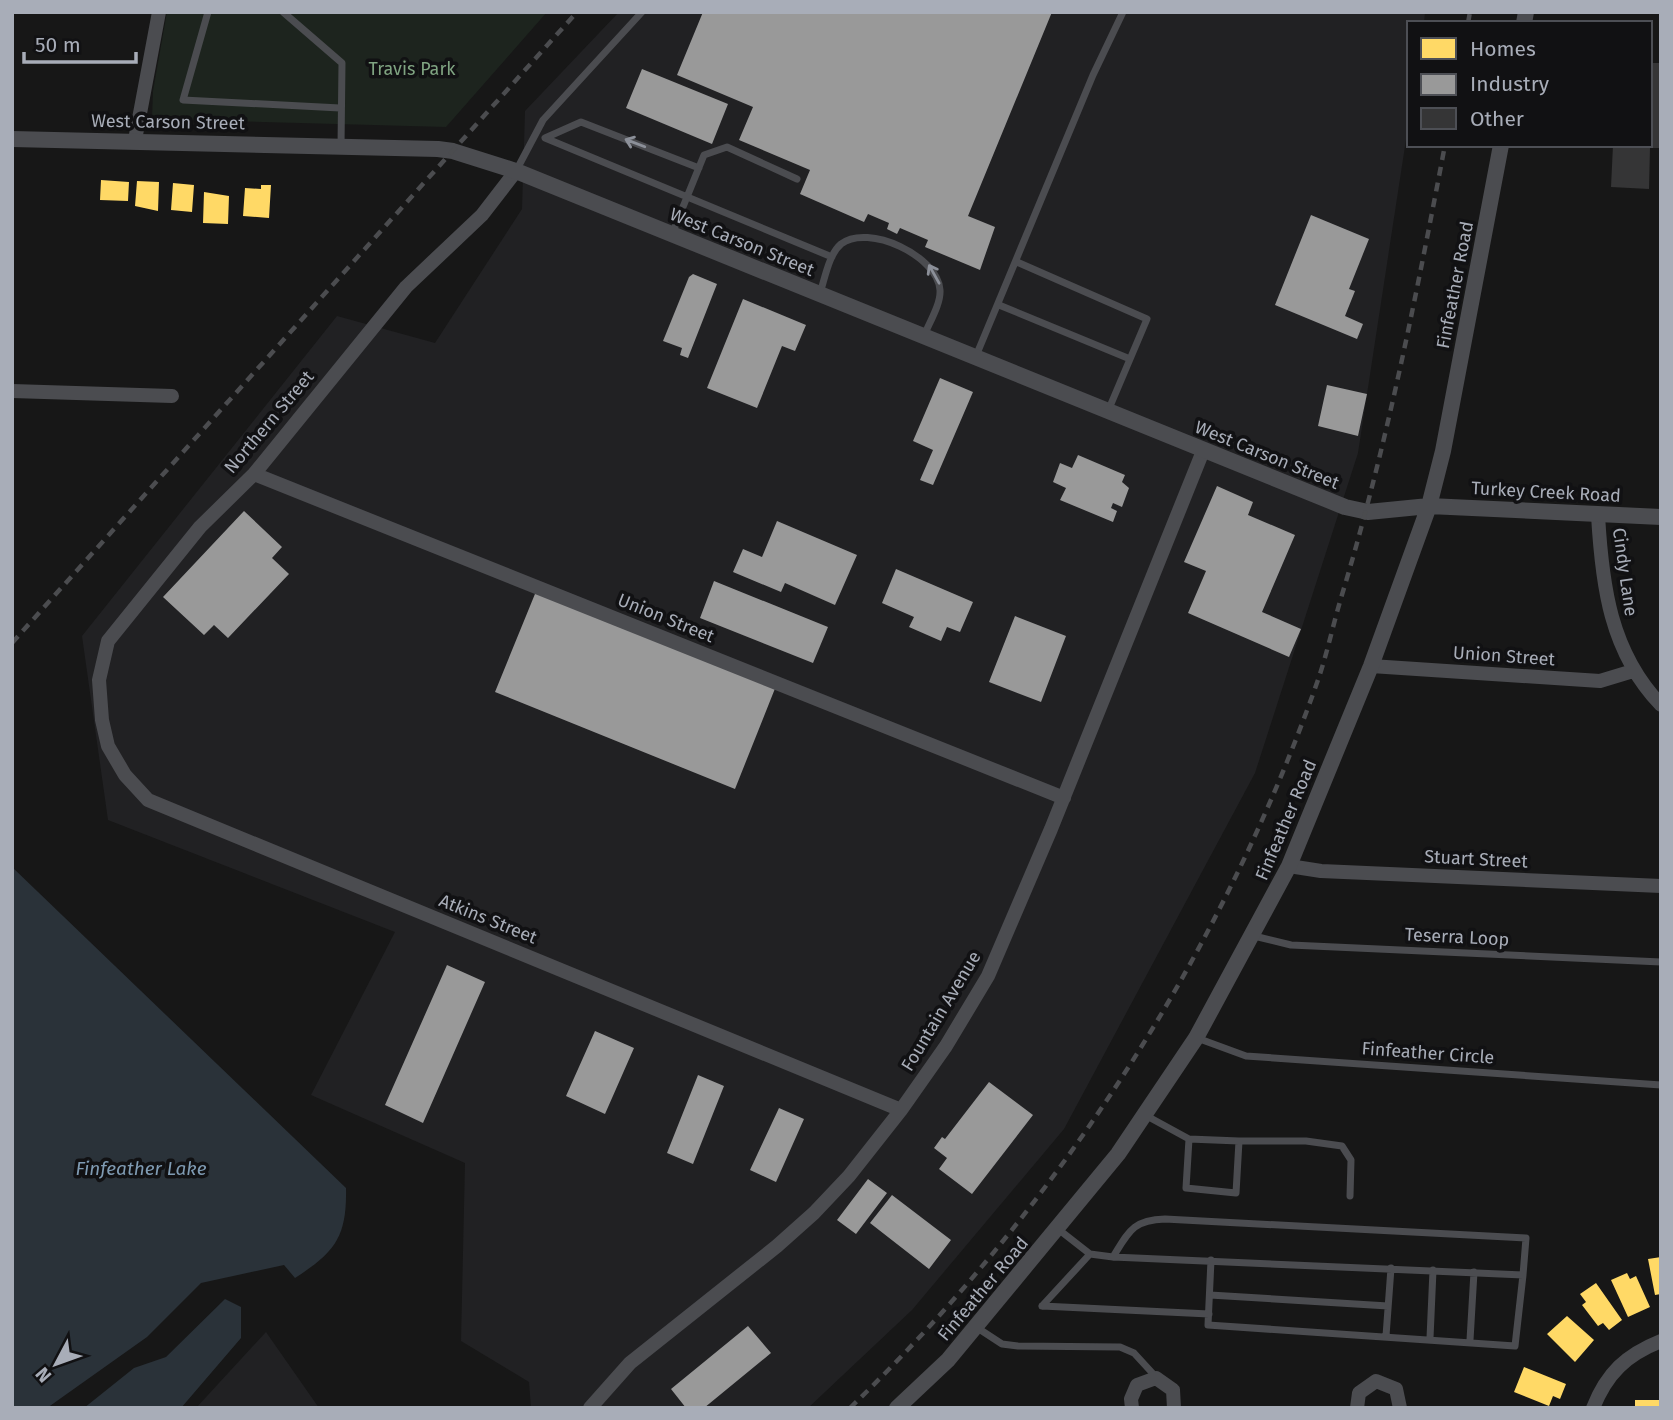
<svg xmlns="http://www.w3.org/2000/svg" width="1673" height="1420" viewBox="0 0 1673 1420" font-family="'Fira Sans',sans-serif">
<rect width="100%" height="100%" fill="#171717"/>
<path fill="#212123" d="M619 12H1425L1424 23H1409V120L1358 453 1255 773 1064 1129 912 1310 808 1408H531L529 1382 461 1341 465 1163 311 1095 395 932 108 820 82 636 337 316 435 343 522 209 525 111Z
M266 1332 319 1408H196Z"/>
<path fill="#1d241e" d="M167 12H547L446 127 152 119 153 91Z"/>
<path fill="#2a3239" d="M12 867 346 1188C347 1237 335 1252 295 1278L284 1265 201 1283 147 1337 47 1408H12Z
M225 1299 241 1307V1338L181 1408H84L134 1368 166 1357Z"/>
<path fill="#ffd966" d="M101 180 129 182 128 201 100 200Z
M137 181 159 182 158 211 135 206Z
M173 183 194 185 192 212 171 210Z
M261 185H271L269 218 243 216 245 188 261 189Z
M204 192 229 196 228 224 203 223Z
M1661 1257V1294L1655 1295 1648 1259Z
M1627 1273 1630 1279 1636 1276 1650 1307 1628 1317 1611 1280Z
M1596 1283 1622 1320 1609 1330 1603 1323 1598 1326 1582 1305 1586 1302 1580 1294Z
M1567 1316 1594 1340 1575 1362 1547 1334Z
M1524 1367 1566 1384 1560 1399 1553 1396 1549 1406 1514 1392Z
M1635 1400H1661V1408H1635Z"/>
<path fill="#999" d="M703 12H1052L968 216 995 227 980 270 925 247 928 240 900 228 897 234 887 229 889 223 868 214 864 222 800 194 810 170 739 140 753 107 677 75Z
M642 69 728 104 712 144 626 108Z
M1311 215 1369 239 1349 289 1355 291 1345 316 1363 324 1357 339 1275 305Z
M693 274 717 284 688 358 680 355 682 348 663 341 689 277Z
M743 299 806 325 795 351 782 346 757 408 707 388Z
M940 378 973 392 933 485 920 480 933 450 913 441Z
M1327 385 1367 394 1358 436 1318 426Z
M1078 455 1125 475 1122 482 1129 488 1122 507 1113 503 1111 508 1117 511 1113 522 1060 500 1066 488 1053 482 1060 463 1072 468Z
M1217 486 1253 502 1248 515 1295 535 1262 612 1301 629 1289 657 1188 613 1206 571 1184 562Z
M244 511 282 547 272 558 289 574 228 638 214 625 204 635 163 597Z
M777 521 857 555 835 605 785 583 781 592 733 572 743 549 762 557Z
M896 569 973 602 960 632 947 627 941 641 909 627 914 617 882 603Z
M714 581 828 627 813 663 700 618Z
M537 589 776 686 735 789 495 692Z
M1015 616 1066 636 1041 702 989 682Z
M447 965 485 982 423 1123 385 1105Z
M595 1031 634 1048 605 1114 566 1096Z
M698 1075 724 1086 693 1164 667 1153Z
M989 1082 1033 1115 972 1194 939 1169 947 1158 934 1148 942 1137 945 1139Z
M779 1108 804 1119 776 1182 750 1170Z
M868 1179 887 1193 856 1234 837 1220Z
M892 1195 951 1240 929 1269 870 1223Z
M748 1326 771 1353 704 1408H686L671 1389Z"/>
<path fill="#353536" d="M1650 63H1661V148H1650L1649 189 1611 187 1613 145H1650Z"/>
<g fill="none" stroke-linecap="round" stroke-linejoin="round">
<path stroke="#4b4c50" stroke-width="7" d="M208 12 183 100 340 108
M283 12 342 63 341 146
M699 168 581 122 545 138 832 257
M516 171 543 120 642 12
M672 234 704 155 727 147 797 179
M1017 262 1147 319 1108 411
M820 293C825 278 829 254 841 244 868 223 938 256 940 290 941 304 929 323 924 336
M999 305 1130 359
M976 356 1093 75 1123 12
M1254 936 1291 945 1661 962
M1197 1038 1246 1056 1661 1085
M1145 1115 1189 1139 1186 1188 1236 1193 1239 1141 1189 1139
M1239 1141H1306L1342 1146 1351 1160 1350 1196
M1058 1229 1090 1254 1113 1257 1523 1275 1515 1346 1208 1325 1211 1260
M1113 1257C1129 1231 1133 1220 1165 1219L1526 1238 1523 1275
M1210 1295 1388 1306
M1042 1306 1209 1314
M1042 1306 1090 1254
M976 1327 1002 1344 1018 1346 1120 1347 1134 1353 1156 1377
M1386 1336 1391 1268
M1430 1338 1433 1270
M1470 1340 1474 1272"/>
<path stroke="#4b4c50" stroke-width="14" d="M135 140 159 12
M516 171 482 215 406 287 254 474 200 527 108 641 99 680 102 720 108 746 125 775 148 800 901 1110
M12 391 172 396
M254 474 1064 798
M1598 515C1602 585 1610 652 1661 705
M1371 666 1600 681 1633 671
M1289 866 1321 871 1661 886
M590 1408 630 1363 777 1246 814 1213 849 1176 901 1110 946 1046 988 976 1051 829 1203 451
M1132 1408 1131 1399 1137 1385 1156 1378 1173 1390 1174 1408
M1357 1408 1359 1393 1376 1381 1396 1389 1400 1408
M1593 1408C1607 1373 1626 1355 1661 1341"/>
<path stroke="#4b4c50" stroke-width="16" d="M1524 23 1526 12
M12 139 438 149 453 151 516 171 1345 507 1368 512 1429 506 1661 517
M897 1408 948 1360 1118 1154 1196 1038 1289 866 1371 666 1429 506 1443 451 1501 145"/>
<path stroke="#4b4c4f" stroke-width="4.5" stroke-dasharray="9 7" stroke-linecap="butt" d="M1468 23 1470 12
M12 643 577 12
M850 1408C1058 1207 1222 953 1318 680 1327 654 1333 625 1341 598 1386 450 1416 297 1445 145"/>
</g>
<defs><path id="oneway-shaft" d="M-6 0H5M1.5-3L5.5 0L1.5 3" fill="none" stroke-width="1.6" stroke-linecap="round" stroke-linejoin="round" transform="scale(1.75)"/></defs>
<g stroke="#8c9099">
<use href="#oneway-shaft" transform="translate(635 143) rotate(-159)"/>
<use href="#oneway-shaft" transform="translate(934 274) rotate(-119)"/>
</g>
<g text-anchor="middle" stroke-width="7" stroke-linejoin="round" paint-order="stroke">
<g font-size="18" fill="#7fa381" stroke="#111113">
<text x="412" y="75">Travis Park</text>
</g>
<g font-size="18" fill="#a8adb8" stroke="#111113">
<text transform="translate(168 122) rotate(1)" y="6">West Carson Street</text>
<text transform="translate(742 242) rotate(22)" y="6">West Carson Street</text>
<text transform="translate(1455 285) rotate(-79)" y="6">Finfeather Road</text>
<text transform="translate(269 422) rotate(-50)" y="6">Northern Street</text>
<text transform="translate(1267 455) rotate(22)" y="6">West Carson Street</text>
<text transform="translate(1546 492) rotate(3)" y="6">Turkey Creek Road</text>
<text transform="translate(1625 572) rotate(82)" y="6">Cindy Lane</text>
<text transform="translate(666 618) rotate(22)" y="6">Union Street</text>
<text transform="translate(1504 656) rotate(4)" y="6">Union Street</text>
<text transform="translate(1286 820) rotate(-67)" y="6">Finfeather Road</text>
<text transform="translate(1476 859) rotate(3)" y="6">Stuart Street</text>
<text transform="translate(488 919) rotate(22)" y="6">Atkins Street</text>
<text transform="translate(1457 937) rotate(3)" y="6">Teserra Loop</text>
<text transform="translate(941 1011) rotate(-59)" y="6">Fountain Avenue</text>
<text transform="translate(1428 1053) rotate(4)" y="6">Finfeather Circle</text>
<text transform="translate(983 1289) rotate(-50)" y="6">Finfeather Road</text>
</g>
<g font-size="19" font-style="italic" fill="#7f9bb3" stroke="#111113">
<text x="141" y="1175">Finfeather Lake</text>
</g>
</g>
<rect width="1673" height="1420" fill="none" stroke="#a8adb8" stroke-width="28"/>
<rect x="1407" y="21" width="245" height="126" fill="#111113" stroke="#4d4f55" stroke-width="2"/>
<rect x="1421" y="38" width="35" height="21" fill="#ffd966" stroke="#4d4f55" stroke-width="2"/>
<text x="1470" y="56" font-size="21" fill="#a8adb8">Homes</text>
<rect x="1421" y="74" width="35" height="21" fill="#999999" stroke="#4d4f55" stroke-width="2"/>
<text x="1470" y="91" font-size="21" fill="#a8adb8">Industry</text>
<rect x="1421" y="108" width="35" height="21" fill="#353536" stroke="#4d4f55" stroke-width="2"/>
<text x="1470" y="126" font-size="21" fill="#a8adb8">Other</text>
<g transform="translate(56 1364) rotate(229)" stroke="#111113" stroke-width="5" paint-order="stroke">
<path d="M0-5L12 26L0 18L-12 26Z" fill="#a8adb8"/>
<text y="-10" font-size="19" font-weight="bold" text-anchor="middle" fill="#a8adb8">N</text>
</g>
<path d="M24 52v10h112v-10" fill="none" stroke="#a8adb8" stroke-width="3.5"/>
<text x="35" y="52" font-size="21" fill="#a8adb8" stroke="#111113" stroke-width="5" paint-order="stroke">50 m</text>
</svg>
